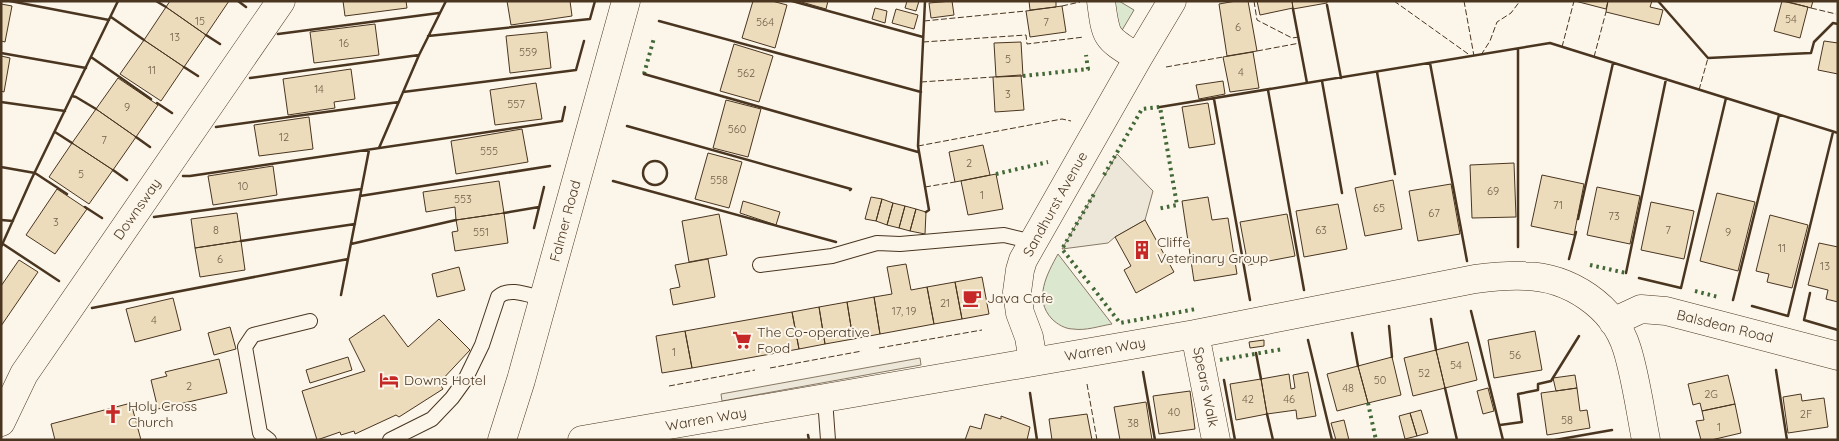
<svg xmlns="http://www.w3.org/2000/svg" width="1839" height="441" viewBox="0 0 1839 441" font-family="Quicksand,sans-serif">
<rect width="100%" height="100%" fill="#fbf6e9"/>
<path fill="#dce7d0" stroke="#887966" d="M1107 1H1119L1134 10 1118 37Z
M1058 254 1112 324C1099 326 1086 331 1073 329 1065 329 1057 324 1052 319 1033 299 1047 274 1058 254Z"/>
<path fill="#ede7d9" stroke="#887966" d="M1117 154 1153 191 1145 220 1115 237 1108 243 1062 249Z
M920 358 921 365 722 401 721 394Z"/>
<path fill="#ecdcbc" stroke="#4a3520" d="M170 1H229L206 35 166 7Z
M343 1H406L407 8 345 16Z
M507 1H570L572 16 511 25Z
M753 1H772L787 5 775 48 742 38Z
M798 1H828L826 9Z
M907 1H919L916 11 905 8Z
M952 1 954 15 931 18 929 3Z
M1029 1H1056V7L1030 10Z
M1236 1H1248L1257 51 1227 56 1219 4Z
M1257 1H1292L1293 8 1260 15Z
M1292 1H1327V3L1293 9Z
M1575 1H1608L1606 9Z
M1608 1H1652L1650 7 1663 10 1659 25 1606 12Z
M1782 1 1808 7 1800 38 1774 31Z
M1785 1H1813L1811 8Z
M1 4 12 6 5 42 1 41Z
M1062 6 1066 32 1030 37 1026 11Z
M166 7 206 35 184 67 144 40Z
M875 8 887 11 885 23 872 19Z
M896 9 918 15 914 29 892 23Z
M375 24 379 55 314 63 310 32Z
M547 32 551 68 510 73 506 36Z
M144 40 184 67 161 101 120 74Z
M1824 41 1838 43V74L1818 70Z
M1021 42 1023 76 996 77 994 43Z
M734 44 773 56 759 102 720 91Z
M1253 52 1259 88 1230 92 1223 57Z
M1 56 10 58 4 92 1 91Z
M351 69 355 99 334 102 335 108 288 115 283 79Z
M1021 75 1024 110 995 112 993 77Z
M118 78 158 105 136 137 96 109Z
M1223 81 1225 94 1199 99 1196 85Z
M536 83 542 119 495 125 490 90Z
M726 100 761 109 748 157 713 148Z
M1208 103 1215 144 1189 148 1182 107Z
M96 109 136 137 113 170 72 143Z
M309 117 313 149 259 156 254 125Z
M522 129 528 162 456 174 451 141Z
M72 143 113 170 89 204 49 177Z
M983 145 990 175 955 182 949 152Z
M708 153 742 162 729 208 695 199Z
M1514 163 1516 217 1472 218 1470 165Z
M273 166 277 195 213 205 208 176Z
M996 174 1003 209 968 215 961 181Z
M1542 175 1584 184 1574 235 1531 226Z
M1393 180 1402 229 1365 236 1355 188Z
M499 181 504 213 456 220 455 207 426 212 423 192Z
M1451 184 1460 234 1418 241 1409 191Z
M1597 187 1640 196 1630 244 1587 235Z
M57 189 87 209 55 254 26 235Z
M1717 193 1755 202 1738 271 1700 261Z
M871 197 882 199 876 221 865 219Z
M1208 197 1212 220 1228 218 1237 274 1194 281 1182 201Z
M882 199 893 203 887 225 876 221Z
M743 201 780 212 776 225 740 213Z
M1651 202 1694 211 1684 259 1641 250Z
M893 203 905 206 899 228 887 225Z
M1338 204 1347 249 1304 257 1296 211Z
M905 206 916 209 910 231 899 228Z
M916 209 926 212 925 234 910 231Z
M237 213 241 241 195 248 191 219Z
M504 213 508 243 455 251 452 232 458 231 456 220Z
M719 214 727 255 689 262 682 221Z
M1287 214 1295 256 1248 265 1240 222Z
M1770 215 1808 225 1792 288 1767 282 1769 274 1756 271Z
M1145 220 1174 272 1136 293 1124 270 1131 266 1115 237Z
M241 241 245 270 200 277 195 248Z
M1819 243 1838 247V302L1826 299 1828 290 1808 285Z
M708 259 715 297 673 305 670 289 680 287 675 265Z
M19 260 38 272 1 326V286Z
M906 264 911 290 927 287 934 324 880 334 874 297 892 294 887 267Z
M459 267 465 290 437 297 432 274Z
M982 277 989 314 962 319 955 282Z
M955 282 962 319 934 324 927 287Z
M874 297 880 334 853 339 847 302Z
M173 298 181 330 135 342 126 309Z
M847 302 853 339 825 344 819 307Z
M819 307 825 344 799 349 792 312Z
M792 312 799 349 692 368 685 331Z
M384 315 408 347 439 319 470 350 439 383 443 389 399 417 396 415 355 434 354 431 341 435 340 432 317 440 302 391 365 371 349 339Z
M230 327 236 349 214 355 208 333Z
M685 331 692 368 662 373 656 336Z
M1535 331 1542 370 1494 378 1488 340Z
M1264 340V346L1250 348 1249 342Z
M1468 342 1477 380 1445 388 1436 350Z
M1436 350 1445 388 1413 396 1404 358Z
M348 357 352 370 310 383 306 370Z
M1392 357 1401 395 1368 403 1358 366Z
M219 359 227 393 158 409 151 380 167 376 165 372Z
M1358 366 1368 403 1337 411 1327 374Z
M1308 372 1316 416 1297 419 1296 410 1267 414 1261 379 1289 374 1291 389 1295 388 1293 375Z
M1575 375 1577 388 1556 391 1553 378Z
M1728 375 1735 404 1702 411 1700 403 1693 405 1688 384Z
M1261 379 1267 414 1236 420 1230 384Z
M1488 388 1494 411 1483 414 1477 391Z
M1577 388 1580 411 1587 410 1590 428 1547 435 1541 393Z
M1190 391 1195 429 1159 434 1153 396Z
M1801 394 1802 401 1824 398 1828 427 1788 433 1783 397Z
M1146 402 1152 440H1120L1114 407Z
M131 403 141 440H55L51 424Z
M1735 404 1741 433 1711 440H1701L1696 421 1704 420 1702 411Z
M1421 410 1428 433 1417 436 1410 413Z
M1410 413 1417 436 1405 439 1399 416Z
M985 414 1001 419V416L1030 427 1027 440H965L970 426 981 429Z
M1087 414 1092 440H1052L1049 419Z
M1344 420 1349 440H1336L1331 423Z"/>
<g fill="none" stroke-linecap="round" stroke-linejoin="round">
<g stroke="#4a3520" stroke-width="16">
<path id="lane" d="M760 265 832 256 877 243 900 244 1004 235 1033 242
M825 399 828 440
M269 440 260 433 245 347 253 335 310 321
M390 440 432 419 452 398 465 380 482 345 498 297C510 286 530 296 544 299"/>
</g>
<g stroke="#4a3520" stroke-width="29">
<path id="street" d="M1101 1C1106 39 1105 37 1138 58
M1613 322 1641 309 1666 311 1838 356
M1195 334 1216 440
M1033 361 1029 337 1020 313 1017 292 1020 270 1023 260 1138 58 1172 1
M1 422 24 374 281 1
M582 440 1195 334 1475 279C1491 277 1508 275 1525 276 1569 277 1614 306 1627 349 1636 378 1640 410 1646 440"/>
</g>
<g stroke="#4a3520" stroke-width="29">
<path id="secondary" d="M502 440 521 380 626 1"/>
</g>
<use href="#lane" stroke="#fbf6e9" stroke-width="14"/>
<use href="#street" stroke="#fbf6e9" stroke-width="28"/>
<use href="#secondary" stroke="#fbf6e9" stroke-width="28"/>
<path stroke="#436837" stroke-width="4" stroke-dasharray="2.5 4" stroke-linecap="butt" d="M644 74 654 38
M1023 76 1088 69 1086 55
M996 174 1048 162
M1104 175 1142 109 1160 107 1177 205 1157 209
M1590 265 1626 273
M1089 283 1062 249 1094 194
M1093 288 1120 323 1196 309
M1695 291 1718 297
M1220 360 1283 349
M1368 403 1376 440"/>
<path stroke="#4a3520" stroke-width="1" stroke-dasharray="6 2.5" stroke-linecap="butt" d="M1254 1 1257 20 1292 38 1299 37
M1394 1 1471 56
M1464 1 1474 56
M1062 6 1080 2
M1811 8 1836 14
M924 21 1026 11
M923 42 1026 35 1027 44 1084 37
M1562 47 1574 1
M1257 51 1300 43
M1481 55 1490 41 1497 22 1511 13 1520 1
M1594 57 1606 12
M1166 67 1223 57
M921 82 993 77
M1699 90 1708 58
M918 146 1062 119 1071 121
M925 187 955 182
M879 348 982 330
M770 368 862 351
M1087 384 1097 440
M669 386 755 370"/>
<path stroke="#4a3520" stroke-width="2.5" d="M10 1 109 20
M156 1 166 7
M238 1 246 7
M792 1 923 37
M925 1 918 146 929 210 926 212
M1658 1 1708 58 1811 53 1814 42 1833 23 1838 24
M1327 5 1341 78
M1293 9 1307 83
M111 17 144 40
M659 21 921 92
M278 34 439 13
M206 35 220 44
M428 36 590 19 595 1
M1 53 86 68
M91 57 151 99
M1430 63 1467 261
M184 67 198 76
M1377 72 1395 174
M644 74 918 152
M250 78 419 55
M1322 81 1342 193
M1268 90 1304 290
M403 92 576 70 584 41
M72 96 76 97 96 109
M1214 99 1250 300
M1 102 65 111
M157 103 172 113
M1160 107 1550 43 1838 133
M627 126 851 189 850 190
M216 127 399 102
M55 132 72 143
M136 137 150 147
M379 148 419 55 446 1
M643 173a12 12 0 1 1 24 0a12 12 0 1 1-24 0Z
M1 167 35 173 67 194
M113 170 127 180
M183 176H190L562 121 565 107
M613 181 836 242
M360 196 550 166
M85 207 102 218
M504 213 539 207
M154 217 361 189
M1578 219 1613 63
M1 220 13 221
M534 228 544 187
M241 241 355 224
M3 244 59 281
M351 244 456 220
M1 247 31 180 118 1
M1518 247V49
M1569 259 1576 232
M1626 273 1666 79
M1639 278 1681 288 1726 98
M1810 293 1804 320 1838 330
M341 295 369 150
M1733 300 1779 115
M1752 306 1788 316 1833 132
M92 308 348 259
M1471 311 1503 440
M1431 319 1436 350
M1389 326 1392 357
M1352 333 1358 366
M1308 340 1332 440
M1256 353 1261 379
M1776 370 1787 440
M1143 372 1155 440
M1224 380 1235 440
M1445 388 1457 440
M1030 393 1037 440
M1267 414 1273 440
M1500 425 1522 422 1518 394 1538 390V384L1551 381 1579 336
M808 435 809 440
M1555 440 1612 430"/>
</g>
<defs>
<g id="building-bare" transform="scale(1.5)"><path d="M-4-6H4V6H1V3H-1V6H-4ZM-2.5-4.3h1.7v1.8h-1.7ZM.8-4.3h1.7v1.8H.8ZM-2.5-1h1.7V.8h-1.7ZM.8-1h1.7V.8H.8Z" fill="#c62828" stroke="#fbf6e9" stroke-width="2.5" paint-order="stroke"/></g>
<g id="cafe-bare" transform="scale(1.5)"><path d="M-5.5-4.5H6V0H3Q3 3.5 0 3.5H-2.5Q-5.5 3.5-5.5 0ZM3-3.2v2h1.7v-2ZM-6 4.5H4V6H-6Z" fill="#c62828" stroke="#fbf6e9" stroke-width="2.5" paint-order="stroke"/></g>
<g id="supermarket-bare" transform="scale(1.5)"><path d="M-6-5.5h2.5l.6 2H6L4.5 2H-2.5L-4.4-4H-6ZM-1.5 3.2a1.3 1.3 0 1 0 .1 0ZM3 3.2a1.3 1.3 0 1 0 .1 0Z" fill="#c62828" stroke="#fbf6e9" stroke-width="2.5" paint-order="stroke"/></g>
<g id="hotel-bare" transform="scale(1.5)"><path d="M-6-4.5h1.5V1H6V5H4.5V3h-9V5H-6ZM-4 0a1.8 1.8 0 1 1 3.6 0ZM.5 0V-2.5h3Q6-2.5 6 0Z" fill="#c62828" stroke="#fbf6e9" stroke-width="2.5" paint-order="stroke"/></g>
<g id="church-bare" transform="scale(1.5)"><path d="M-1.2-6h2.4v3.5h3.3v2.4h-3.3V6h-2.4V-.1h-3.3v-2.4h3.3Z" fill="#c62828" stroke="#fbf6e9" stroke-width="2.5" paint-order="stroke"/></g>
</defs>
<g fill-rule="evenodd">
<use href="#building-bare" x="1142" y="250"/>
<use href="#cafe-bare" x="972" y="298"/>
<use href="#supermarket-bare" x="742" y="340"/>
<use href="#hotel-bare" x="389" y="380"/>
<use href="#church-bare" x="113" y="414"/>
</g>
<g text-anchor="middle" stroke-width="4" stroke-linejoin="round" paint-order="stroke">
<g font-size="11" fill="#725f47">
<text x="1791" y="23">54</text>
<text x="200" y="25">15</text>
<text x="765" y="26">564</text>
<text x="1046" y="26">7</text>
<text x="1238" y="31">6</text>
<text x="175" y="41">13</text>
<text x="344" y="47">16</text>
<text x="528" y="56">559</text>
<text x="1008" y="63">5</text>
<text x="152" y="74">11</text>
<text x="1241" y="76">4</text>
<text x="746" y="77">562</text>
<text x="319" y="93">14</text>
<text x="1008" y="98">3</text>
<text x="516" y="108">557</text>
<text x="127" y="111">9</text>
<text x="737" y="133">560</text>
<text x="284" y="141">12</text>
<text x="104" y="144">7</text>
<text x="489" y="155">555</text>
<text x="969" y="167">2</text>
<text x="81" y="178">5</text>
<text x="719" y="184">558</text>
<text x="243" y="190">10</text>
<text x="1493" y="195">69</text>
<text x="982" y="199">1</text>
<text x="463" y="203">553</text>
<text x="1558" y="209">71</text>
<text x="1379" y="212">65</text>
<text x="1434" y="217">67</text>
<text x="1614" y="220">73</text>
<text x="56" y="226">3</text>
<text x="216" y="234">8</text>
<text x="1321" y="234">63</text>
<text x="1668" y="234">7</text>
<text x="481" y="236">551</text>
<text x="1728" y="236">9</text>
<text x="1782" y="252">11</text>
<text x="220" y="263">6</text>
<text x="1825" y="270">13</text>
<text x="945" y="307">21</text>
<text x="904" y="315">17, 19</text>
<text x="154" y="324">4</text>
<text x="674" y="356">1</text>
<text x="1515" y="359">56</text>
<text x="1456" y="369">54</text>
<text x="1424" y="377">52</text>
<text x="1380" y="384">50</text>
<text x="189" y="390">2</text>
<text x="1348" y="392">48</text>
<text x="1711" y="398">2G</text>
<text x="1248" y="403">42</text>
<text x="1289" y="403">46</text>
<text x="1174" y="416">40</text>
<text x="1806" y="418">2F</text>
<text x="1567" y="424">58</text>
<text x="1133" y="427">38</text>
<text x="1719" y="431">1</text>
</g>
<g font-size="14" fill="#4a3520" stroke="#fbf6e9">
<text transform="translate(1055 204) rotate(-61)" y="5">Sandhurst Avenue</text>
<text transform="translate(137 209) rotate(-55)" y="5">Downsway</text>
<text transform="translate(565 221) rotate(-75)" y="5">Falmer Road</text>
<text transform="translate(1725 326) rotate(14)" y="5">Balsdean Road</text>
<text transform="translate(1105 349) rotate(-10)" y="5">Warren Way</text>
<text transform="translate(1206 387) rotate(79)" y="5">Spears Walk</text>
<text transform="translate(706 419) rotate(-10)" y="5">Warren Way</text>
</g>
<g font-size="14" fill="#4a3520" stroke="#fbf6e9" text-anchor="start">
<text x="1157" y="247">Cliffe<tspan x="1157" dy="16">Veterinary Group</tspan></text>
<text x="987" y="303">Java Cafe</text>
<text x="757" y="337">The Co-operative<tspan x="757" dy="16">Food</tspan></text>
<text x="404" y="385">Downs Hotel</text>
<text x="128" y="411">Holy Cross<tspan x="128" dy="16">Church</tspan></text>
</g>
</g>
<rect width="1839" height="441" fill="none" stroke="#4a3520" stroke-width="5"/>
</svg>
